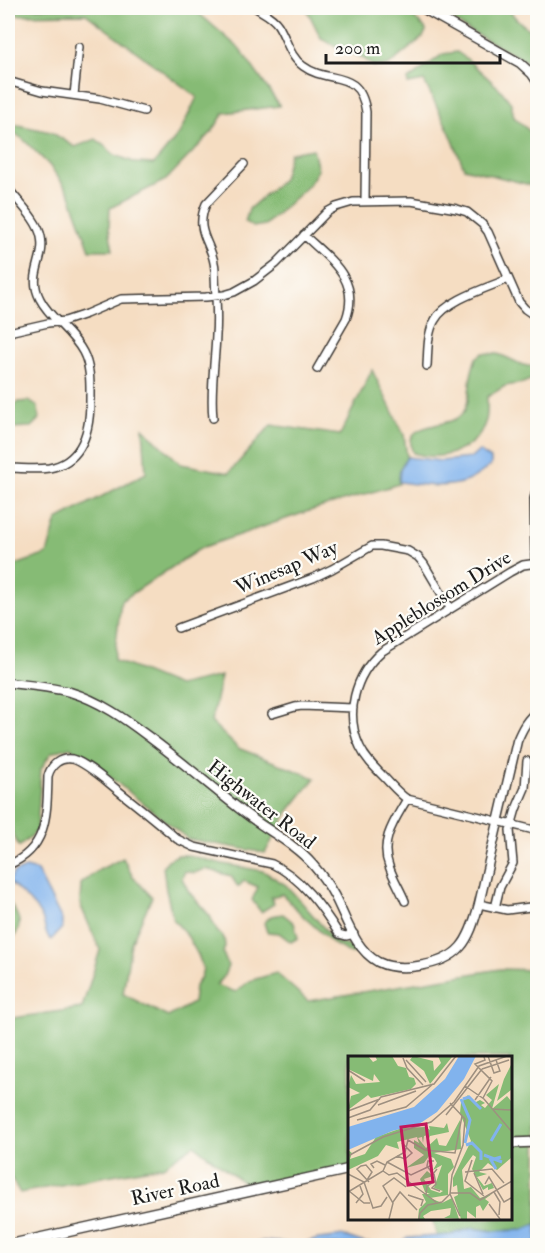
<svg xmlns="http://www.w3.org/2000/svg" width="545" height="1253" viewBox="0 0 545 1253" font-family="'IM FELL Double Pica',serif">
<rect width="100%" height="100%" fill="#fdfcf7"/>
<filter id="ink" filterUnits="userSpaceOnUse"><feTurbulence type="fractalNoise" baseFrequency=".0167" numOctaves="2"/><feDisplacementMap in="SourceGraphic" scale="12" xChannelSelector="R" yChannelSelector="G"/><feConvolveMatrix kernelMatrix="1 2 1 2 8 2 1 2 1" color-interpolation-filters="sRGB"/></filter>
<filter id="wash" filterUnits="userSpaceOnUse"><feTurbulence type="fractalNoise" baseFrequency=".008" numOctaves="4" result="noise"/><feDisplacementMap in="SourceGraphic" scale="24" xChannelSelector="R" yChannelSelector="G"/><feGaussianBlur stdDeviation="1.35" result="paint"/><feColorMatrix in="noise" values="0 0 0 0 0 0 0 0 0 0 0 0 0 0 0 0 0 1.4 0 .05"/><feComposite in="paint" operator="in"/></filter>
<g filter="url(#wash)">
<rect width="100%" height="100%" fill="#f5ddc2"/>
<path fill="#86bb75" stroke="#516c48" stroke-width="1.5" d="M8 8H195V10L240 49 280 106 224 113 212 132 166 180 110 208 109 228 113 250H90L69 192 49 165 23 139 8 129V125H18L51 132 75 147 96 139 115 155 136 163 154 164 179 134 197 97 86 14 8 15Z
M306 8H403L425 28 426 31 423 37 388 66H373L363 58 333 45 321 38Z
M453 8H510L509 10C517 21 525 28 537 33V73L531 64 465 28 450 18V12Z
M457 52 467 59 500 89 511 103 514 117 537 138V192L534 186 464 168 450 133 424 81 408 84V80L443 54Z
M313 149 318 170 308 186 265 225 253 227 245 222 249 209 283 179 290 153Z
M483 353C489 354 497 353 503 356 517 361 522 368 537 366V377L523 383 505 386 487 397C487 404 488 413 486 420 477 451 441 462 413 453 399 419 451 430 463 413 470 403 469 387 471 376 472 370 474 364 476 358Z
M372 370 404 435 407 457 400 469 399 484 306 512 201 548 121 601 114 660 178 686 221 676 211 722 238 748 315 778 288 812 265 853 188 839 115 781 70 747 51 753 41 769 37 831 19 847 8 823V553L16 565 47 554 57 520 146 473 143 428 181 464 229 473 271 425 340 435Z
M29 401 38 407 39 419 31 427 8 428V408L19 402Z
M178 855H187L223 864 263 871 286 885 304 905 336 942 349 946 356 952 351 954 335 945 304 917 282 894 271 897 274 904 261 912 252 900 258 887 244 881 238 887 231 876 206 869 194 873 185 871 182 878 189 892 210 916 217 931 224 938 225 946 223 953 228 966 223 978 216 985 236 992 249 981 276 973 308 1001 500 969 537 970V1224L523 1230 494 1231 472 1228 450 1235 437 1236 432 1219 510 1218V1058H350V1169L253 1190 194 1145 163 1166 107 1176 20 1193 8 1173V1016L13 1018 82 1008 100 950 80 904 81 884 99 870 123 858 133 877 152 897 131 943 123 994 168 1017 193 1003 195 986 201 977 203 968 198 955 188 937 173 919 166 890 163 866 168 860Z
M8 900C23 923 23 924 8 947Z
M283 914 294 923 298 938 291 942 279 933 267 932 264 923 271 916Z"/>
<path fill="#81b3ed" stroke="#4e6884" stroke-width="1.5" d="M479 451 491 459V465C484 471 476 477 467 481 447 489 420 485 399 482L400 469 407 457 441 461 471 458Z
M26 868 37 871 62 920V928L51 940C42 930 47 928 42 918 37 906 19 891 9 882L13 873Z
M537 1224V1245H251L263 1241 302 1244 318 1239 344 1236 365 1243 385 1245 402 1243 407 1238 450 1235 472 1228 494 1231 523 1230Z"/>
</g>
<g filter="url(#ink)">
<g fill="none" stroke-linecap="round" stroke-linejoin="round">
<g stroke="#3d3935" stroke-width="10">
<path id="minor" d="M256 8C264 13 273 17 278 25 287 39 289 56 303 66 328 85 360 67 366 112L365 201
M8 81 42 91 100 99 144 111
M74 95 79 47
M8 188C18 202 38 220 41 237 46 259 27 275 40 299 50 319 72 331 83 352 91 367 90 384 90 401 90 430 83 462 49 468 35 470 21 468 8 468
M304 235C329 259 361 279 346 319L317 369
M8 334 13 331 48 323 65 321 86 314 121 299 206 297 224 295 234 292 254 281 276 264 327 212 336 207 353 202 411 201 457 209 467 212 482 224 488 232 519 302 525 309 538 318
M427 366C428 351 427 333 435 320 446 300 487 288 508 279
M213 418C210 391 215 362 216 335 218 313 215 291 215 270 214 243 193 234 206 204L244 164
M535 563 534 499 538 483
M538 563 523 565 510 572 381 652C355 675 344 714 360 747 365 758 374 767 383 776 391 784 398 793 407 799L538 831
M178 628 313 578 332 569 372 546H381L408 551 418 557 424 564 450 608
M272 714 295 707 302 706 353 708
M8 865C48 849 47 814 48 776 51 765 60 757 72 759 85 762 105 780 115 788 136 805 157 821 177 839L194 847 272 864C301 877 322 907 339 934L346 936 354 934
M405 901C400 889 393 878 389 866 379 841 395 820 407 799
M479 904 507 910 538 906
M495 908 500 887 513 863 510 830 516 809 525 788 527 761"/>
</g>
<g stroke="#3d3935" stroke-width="11">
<path id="tertiary" d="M422 8 520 63 532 74 538 83
M8 683C28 685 50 687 70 692 100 701 125 719 149 737 180 760 210 786 241 810 264 829 293 842 313 865 321 874 328 884 334 895 346 917 354 949 378 962 390 968 405 968 418 966 460 960 469 942 479 904L517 741C522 729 527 719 538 711"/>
</g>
<g stroke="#3d3935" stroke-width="12">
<path id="secondary" d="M510 1143 538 1142
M8 1245 350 1169"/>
</g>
<use href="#minor" stroke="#fff" stroke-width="7"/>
<use href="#tertiary" stroke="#fff" stroke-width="8"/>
<use href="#secondary" stroke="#fff" stroke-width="9"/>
</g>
</g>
<g text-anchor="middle" stroke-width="4.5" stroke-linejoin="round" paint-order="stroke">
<g font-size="20" fill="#1c1c1c" stroke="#fdfcf7">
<text transform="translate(286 567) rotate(-23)" y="7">Winesap Way</text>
<text transform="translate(441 597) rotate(-32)" y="7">Appleblossom Drive</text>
<text transform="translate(262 804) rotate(38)" y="7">Highwater Road</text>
<text transform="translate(175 1189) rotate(-12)" y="7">River Road</text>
</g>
</g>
<g transform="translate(348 1056)">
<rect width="164" height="164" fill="#f5ddc2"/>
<path d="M7 0H20L25 6 29 4 27 0H44L50 10 58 12 61 21 66 22 68 28 63 33 23 42 20 39 0 54 3 40 12 37 0 31 3 19 8 28 32 26 26 18 25 25 0 13V1ZM65 0 85 5 86 15 93 7 90 0 104 1 82 28 76 15 62 4ZM163 9V34L149 45 156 23ZM151 28 144 53 159 40 163 45V102L149 114 140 107 131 116 139 118 129 121 136 130 144 127 146 132 140 134V131L135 134 124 113 128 101 125 99 114 114 116 133 123 131 132 142 144 138 137 143 141 146 135 155 132 149 128 151V162L119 155V163H113L106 141 110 139 109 129 105 131V122L123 85 112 57 113 47 120 39 126 47 132 44 137 47 133 49 137 52 144 44 138 39ZM112 64 113 93 86 97 103 103 106 111 100 118V139L82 142 94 147 104 142 111 163 96 162 102 159 103 152 83 155 75 160 77 163H70L71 153 78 146 74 138H82L77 136 72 123 79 115 85 120 76 123 83 134 92 137 95 135 86 132 94 109 85 114 89 107 86 102 81 100 76 107 58 112 76 99 66 92V84L71 87 69 81 49 86 51 93 38 89 30 100 0 114V94L4 97 2 103 17 98 28 81 54 72 78 71 82 74 81 70 96 72 99 67 101 76 82 80 80 85V79L76 80 75 87 74 81 70 82 78 92 89 82 91 89 98 90Z" fill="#86bb75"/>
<path d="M111 0H128L116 23 89 56 71 68 44 75 0 94V71L66 51 97 23Z" fill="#81b3ed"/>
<path fill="none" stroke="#81b3ed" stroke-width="3" d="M113 43 122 64 117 87M115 43 121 41 133 53M143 85 153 68M118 89 124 87 133 96V104M136 99 154 106M148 113 143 104 153 101"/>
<path fill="none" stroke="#9e9080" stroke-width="1.5" d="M140 0 146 17 152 15 148 4M55 2 59 12 75 29M58 4 78 26M134 13 161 4M0 14 17 25M117 30 136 43 164 76M135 42 144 25 127 8 137 4 136 1M127 44 143 21M30 49 68 35M144 53 164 54M0 55 32 43M98 59 134 13M0 62 22 54 33 41 86 28 108 0M9 64 58 51 85 28M0 100 35 81 83 66 106 46 131 10 159 0M49 100 57 103 64 97 54 87M124 104 117 125 136 140M86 105H80L79 110 85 118 89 113M39 106 63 119 84 109M26 112 23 108 29 105 37 109M35 115 41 119 49 117 88 146M117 116 144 113 156 127M126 117 135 138M0 118 16 126 25 152 33 150 39 141M86 118 88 128 84 132 92 135M19 124 24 116 18 109 13 110 9 113 21 126M137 128 141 121 156 146 163 142M1 135 16 147H22M0 136 35 115 39 106 57 96 60 84 77 94 107 97 114 60M146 136 152 146 151 159M102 137H122L132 144 164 125M102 138 112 160M60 139 75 144 73 150M78 139 79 130 87 125M45 146 52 136 69 154M8 147 15 138 12 130M141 148 152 163M41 163 45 147 35 130 46 122 58 131M71 163 72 157 80 149 94 146 102 138 104 119 115 89 117 63 102 47"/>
<path fill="#c2185b" fill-opacity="0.15" stroke="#c2185b" stroke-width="3" d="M78 68 85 126 60 129 53 71Z"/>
<rect width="164" height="164" fill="none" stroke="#1c1c1c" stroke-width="3"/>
</g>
<rect width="545" height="1253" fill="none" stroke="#fdfcf7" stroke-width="30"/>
<path d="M326 54v9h174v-9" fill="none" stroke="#1c1c1c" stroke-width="3"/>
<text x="335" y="54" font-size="18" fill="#1c1c1c" stroke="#fdfcf7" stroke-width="4.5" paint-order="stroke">200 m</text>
</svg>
